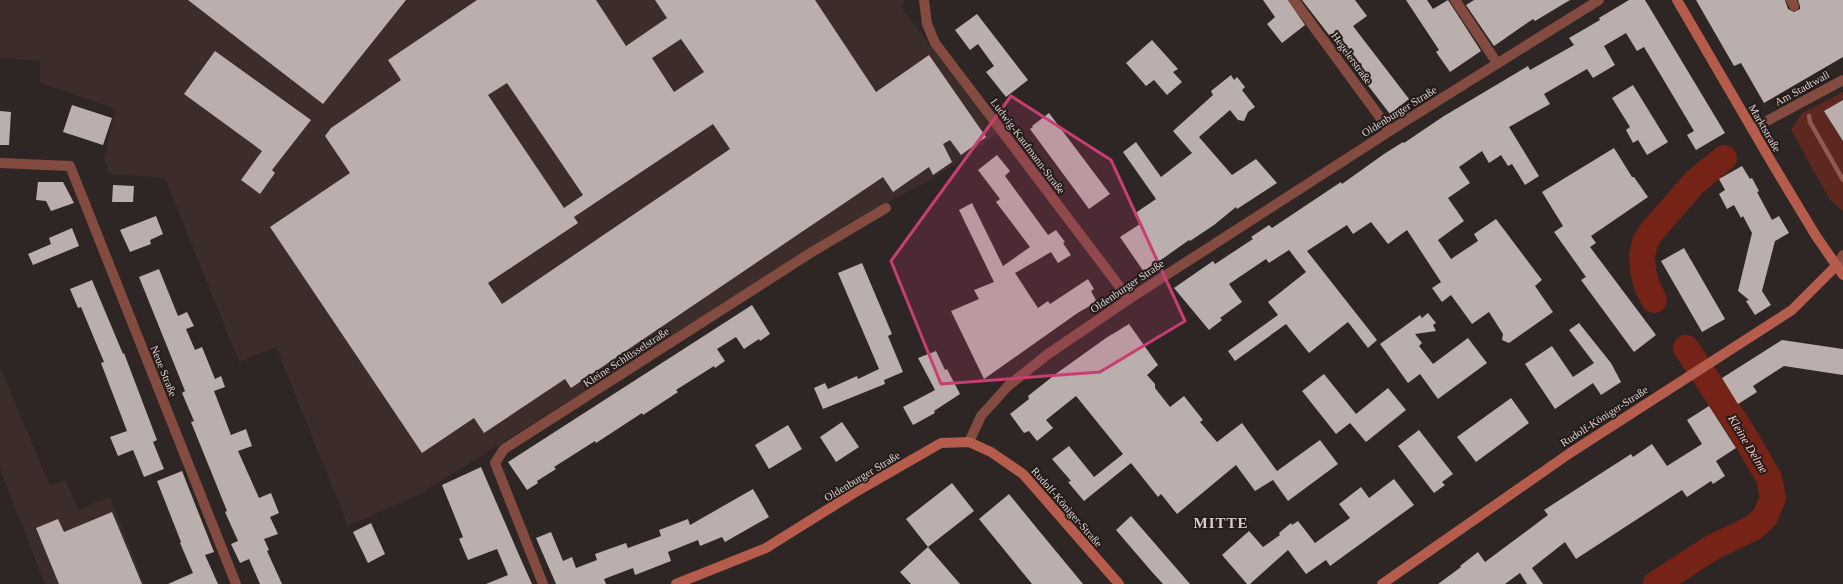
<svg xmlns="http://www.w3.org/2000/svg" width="1843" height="584" viewBox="0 0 1843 584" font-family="Georgia,serif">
<rect width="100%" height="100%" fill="#2e2624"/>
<path fill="#3c2d2a" d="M0 0H905L901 7 997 134 934 178 884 204 420 494 348 526 276 347 239 362 165 178 109 174 104 158 116 109 40 83V61L0 58Z
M0 367 50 486 66 480 78 510 110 497 144 584H45L0 469Z"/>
<path fill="#5d281f" d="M1843 92V211L1830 200 1791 130 1802 113Z"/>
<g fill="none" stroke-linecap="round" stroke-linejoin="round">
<path stroke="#93584f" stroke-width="4.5" d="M1809 116 1810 122 1843 180"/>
<path stroke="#752317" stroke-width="26" d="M1654 300 1647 286 1643 271 1642 256 1645 242 1653 230 1694 183 1724 158
M1656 584 1713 547 1753 528 1765 517 1773 498 1769 478 1739 427 1686 348"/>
</g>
<path fill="#baafac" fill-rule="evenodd" d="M188 0H406L323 104Z
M477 0H596L626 46 667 18 655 0H815L876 92 929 55 986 137 961 155 950 140 943 144 952 162 933 175 929 167 893 192 883 177 571 388 565 379 484 433 474 418 422 453 270 227 350 173 325 136 331 128 401 80 388 60ZM681 39 704 72 674 92 652 58ZM507 83 583 195 564 208 488 95ZM713 124 730 149 502 304 488 283 578 223 574 217Z
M1263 0H1288L1305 25 1282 43 1267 24 1275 17Z
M1302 0H1355L1367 16 1353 26 1409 99 1390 114Z
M1406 0H1427L1433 9 1448 0 1481 51 1450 72 1436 52 1439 50Z
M1474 0H1570L1535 21 1533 19 1494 46 1466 5Z
M1629 0H1645L1725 133 1696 150 1687 135 1694 131 1644 47 1637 51 1626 33 1604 46 1615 65 1593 78 1587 69 1544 94 1550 104 1509 127 1539 176 1525 185 1512 164 1508 166 1501 155 1489 163 1482 151 1459 167 1470 183 1448 198 1464 221 1438 240 1451 259 1478 241 1474 234 1496 219 1542 280 1535 286 1553 312 1509 343 1502 340 1503 334 1489 312 1472 324 1451 295 1442 302 1432 288 1441 282 1407 230 1388 244 1371 222 1353 234 1347 225 1307 251 1377 340 1368 348 1348 322 1309 353 1286 324 1235 361 1228 351 1278 315 1268 302 1306 272 1289 250 1269 263 1266 259 1229 284 1242 302 1220 318 1222 320 1209 330 1174 288 1213 261 1215 264 1253 239 1251 237 1269 225 1272 228 1341 182 1342 184 1384 154 1403 142 1404 143 1444 116 1528 66 1530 70 1574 45 1569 38 1600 20 1599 18Z
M1696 0H1785L1788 9 1794 12 1800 9V6L1798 0H1843V57L1764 103 1741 63 1734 66Z
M977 14 1028 80 1006 97 986 72 994 66 978 44 970 50 955 30Z
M1152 40 1178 69 1173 72 1182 82 1167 95 1154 80 1146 86 1126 63Z
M215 51 311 120 272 170 275 173 260 194 241 180 262 151 184 94Z
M1231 75 1234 80 1237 77 1245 87 1242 90 1255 107 1248 112 1244 121 1238 120 1230 110 1199 137 1232 175 1256 159 1277 183 1237 209 1236 207 1214 225 1190 241 1189 240 1144 272 1120 237 1140 224 1134 214 1156 199 1123 152 1136 142 1161 177 1192 153 1173 131 1213 95 1211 91Z
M1633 85 1668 142 1647 155 1638 140 1633 143 1626 130 1630 127 1612 98Z
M1843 100V141L1824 111Z
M72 105 112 118 103 145 63 132Z
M0 111 11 112 9 145H0Z
M1049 113 1110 194 1089 209 1030 129 1033 127 1032 126Z
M1614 148 1632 177H1634L1648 197 1591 236 1596 243 1590 247 1656 335 1634 352 1581 280 1586 277 1554 232 1563 226 1542 192Z
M997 155 1010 171 1005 176 1048 235 1056 230 1065 242 1063 243 1071 255 1058 263 1051 252 1015 273 1038 308 1048 301 1050 304 1088 279 1094 289 1091 291 1097 302 1079 312 984 379 951 311 979 299 974 290 994 282 959 210 972 203 1003 266 1030 247 996 202 1000 199 978 170Z
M1742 166 1750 179 1752 178 1759 191 1757 192 1772 220 1779 216 1789 233 1775 241 1762 291 1771 305 1755 315 1746 301 1749 300 1738 291 1752 233 1743 216 1741 218 1734 205 1727 209 1719 194 1725 190 1719 179Z
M38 182H63L74 203 51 211 46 201 36 200Z
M113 185 134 186 133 202H112Z
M156 216 163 234 150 240 151 244 130 252 120 230Z
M72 228 79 246 33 265 28 254 51 244 49 238Z
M1684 248 1725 319 1702 332 1661 261Z
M862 263 892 334 888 336 903 372 884 380 885 384 823 409 814 388 825 383 828 389 857 376 858 379 879 369 838 273Z
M159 269 178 316 187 312 194 326 186 329 195 350 202 347 215 379 221 376 225 387 214 391 231 435 246 429 252 446 238 451 259 498 271 493 279 513 270 517 278 534 264 539 269 550 267 551 282 584H260L249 559 240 563 231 544 238 541 225 512 227 511 191 422 194 421 182 393 185 391 139 277Z
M92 280 123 354 124 353 157 440 153 442 164 469 144 477 133 450 118 456 110 437 127 431 101 363 104 362 81 307 78 308 70 289Z
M752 305 770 334 760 341 759 339 744 349 736 337 717 349 725 361 715 368 714 366 676 390 678 392 643 415 642 413 596 443 595 441 554 467 556 469 537 481 538 483 527 490 508 462Z
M1428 313 1436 323 1433 325 1436 331 1415 334 1422 343 1419 346 1433 364 1468 338 1487 363 1438 399 1420 374 1408 383 1380 344 1420 315 1422 318Z
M1579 323 1611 363 1621 382 1601 395 1593 383 1555 409 1525 364 1552 346 1573 377 1594 363 1569 330Z
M1129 324 1158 365 1147 375 1155 384V388L1170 407 1184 396 1203 420 1200 422 1217 442 1242 423 1277 471 1320 440 1338 464 1288 501 1273 480 1255 491 1236 465 1177 514 1161 494 1158 497 1131 463 1084 501 1068 482 1071 481 1052 459 1069 446 1094 477 1123 454 1076 396 1046 420 1053 428 1037 441 1029 431 1024 433 1010 414 1029 399 1028 396 1057 373 1106 338Z
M1782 340 1843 349V375L1784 366 1753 386 1757 392 1738 404 1722 378Z
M936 351 945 370 947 369 960 394 934 411 935 413 913 425 903 407 935 390 918 358Z
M1324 374 1356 414 1388 388 1406 410 1366 442 1350 423 1336 434 1302 391Z
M1511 398 1529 423 1476 462 1457 437Z
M1709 406 1736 448 1716 461 1725 476 1713 484 1711 481 1687 497 1682 490 1576 559 1565 542 1532 568 1543 584H1527L1520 573 1505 584H1438L1461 567 1460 566 1478 552 1485 562 1548 515 1544 510 1631 454 1633 457 1652 444 1667 466 1702 444 1687 420Z
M842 422 859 447 836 462 820 437Z
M788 425 802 449 769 469 755 445Z
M1419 430 1453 474 1442 482 1445 485 1434 493 1398 446Z
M481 467 519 555 532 584H486L508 575 497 549 468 560 459 539 463 537 442 485Z
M182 471 214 552 205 555 218 584H168L193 573 180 543 181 542 157 481Z
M1394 479 1414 505 1330 566 1326 560 1306 574 1288 550 1250 584H1247L1222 555 1249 531 1263 547 1280 535 1279 533 1291 523 1292 525 1298 521 1315 543 1350 518 1339 504 1361 487 1369 498Z
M952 483 974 511 928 547 906 519Z
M753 489 769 517 725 542 722 537 700 546 698 540 668 552 671 561 635 575 633 568 604 579 606 584H556L536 538 551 532 563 561 572 557 576 568 597 560 595 554 626 543 628 548 661 536 659 530 688 519 690 525Z
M1009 494 1040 532 1083 584H1032L979 519Z
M112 512 142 584H59L36 528 58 519 64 532Z
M1131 516 1190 584H1163L1152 572 1116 530Z
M371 523 385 554 368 563 353 532Z
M928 547 960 584H911L900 572Z"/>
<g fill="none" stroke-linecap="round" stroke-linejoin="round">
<path stroke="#844b40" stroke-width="10" d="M1791 0 1794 6"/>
<path stroke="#844b40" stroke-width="10" d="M1294 0 1390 131
M1455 0 1497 63
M1752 129 1843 80
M0 163 70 166 236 584
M1837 265 1843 255
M1129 299 1399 125 1599 0
M543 584 495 463 504 449 812 252 886 208"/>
<path stroke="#844b40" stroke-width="10" d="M924 0 927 24 935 43 1129 299 1048 354 1008 386 981 416 969 442"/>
<path stroke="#b65c4c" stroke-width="10" d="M1677 0 1772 163 1816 236 1843 275
M676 584 766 548 854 493 941 443 969 442 991 452 1023 474 1119 584
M1382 584 1570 453 1792 310 1837 265"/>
</g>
<path fill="#c73e73" fill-opacity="0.2" stroke="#c73e73" stroke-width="3" stroke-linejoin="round" d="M1011 96 1111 160 1185 321 1100 372 941 384 891 261Z"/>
<g text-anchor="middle" stroke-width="4" stroke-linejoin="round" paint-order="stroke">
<g font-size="11" fill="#dad4d2" stroke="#251c1a">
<text transform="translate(1352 58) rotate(54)" y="4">Hegelerstraße</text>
<text transform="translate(1802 88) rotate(-29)" y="4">Am Stadtwall</text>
<text transform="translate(1399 111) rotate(-32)" y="4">Oldenburger Straße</text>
<text transform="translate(1765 128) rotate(60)" y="4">Marktstraße</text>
<text transform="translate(1028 146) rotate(53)" y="4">Ludwig-Kaufmann-Straße</text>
<text transform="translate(1127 286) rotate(-34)" y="4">Oldenburger Straße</text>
<text transform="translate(626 357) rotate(-33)" y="4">Kleine Schlüsselstraße</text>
<text transform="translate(164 371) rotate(68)" y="4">Neue Straße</text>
<text transform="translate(1604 416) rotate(-33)" y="4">Rudolf-Königer-Straße</text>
<text transform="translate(862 476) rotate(-31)" y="4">Oldenburger Straße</text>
<text transform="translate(1067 507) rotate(49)" y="4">Rudolf-Königer-Straße</text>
</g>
<g font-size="12" font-style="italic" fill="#f7c6bc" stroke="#251c1a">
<text transform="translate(1748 444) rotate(59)" y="4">Kleine Delme</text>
</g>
<g font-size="15" font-weight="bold" letter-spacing="1" fill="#d8ccc9" stroke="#251c1a">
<text x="1221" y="528">MITTE</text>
</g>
</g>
</svg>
